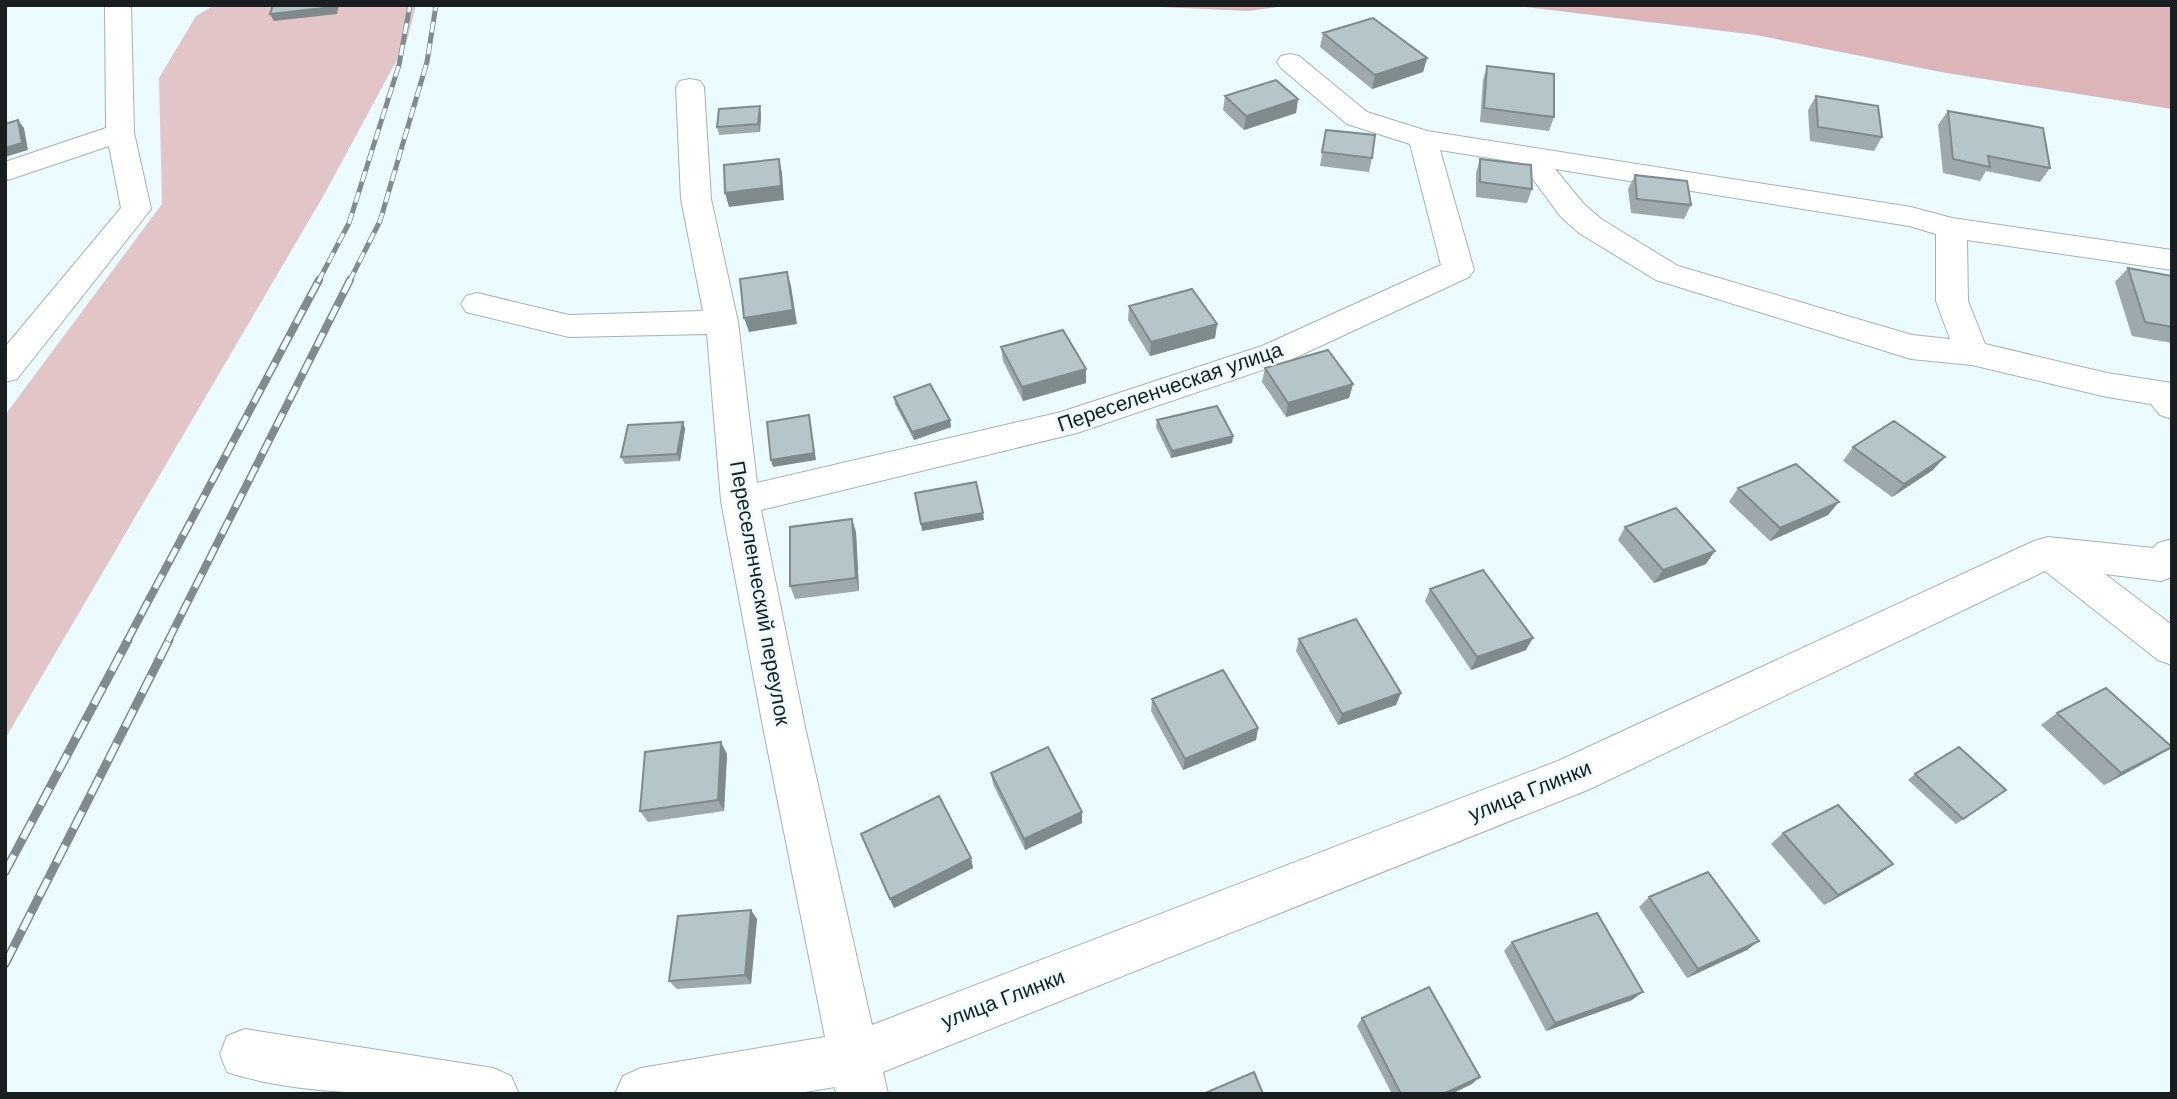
<svg xmlns="http://www.w3.org/2000/svg" width="2177" height="1099" viewBox="0 0 2177 1099" font-family="'DM Sans',sans-serif">
<rect width="100%" height="100%" fill="#ebfbff"/>
<path fill="#e2c5c7" d="M215 5H416L407 41 325 193 5 739V415L162 204 159 78 196 16Z"/>
<path fill="#ddb4b7" d="M1117 5H1293L1248 11Z
M1509 5H2172V109L1941 72 1756 35Z"/>
<g fill="none" stroke-linecap="round" stroke-linejoin="round">
<g stroke="#a3b2b6" stroke-width="2">
<path id="minor" d="M105 5H131L134 133 151 209 17 379 5 382V347L121 208 109 146 5 181V162L106 128Z
M1290 54 1299 56 1367 112 1427 131 1911 207 1952 218 2172 250V270L1967 240 1968 301 1985 344 2107 373 2172 383V419L2160 415 2151 404 2107 397 1972 365 1911 359 1656 280 1579 233 1561 217 1521 163 1440 150 1474 270 1469 277 1286 362 1077 433 761 510 805 727 872 1025 1558 761 2034 541 2048 537 2153 548 2158 543 2172 539V577L2161 581 2105 574 2172 625V665L2158 660 2045 571 1590 789 883 1072 888 1094H836L835 1087 793 1094H615L623 1076 641 1068 825 1037 763 727 721 501 707 334 569 337 466 312 461 304 466 296 477 293 569 315 703 311 681 199 676 87 680 81 690 79 700 81 704 87 711 199 738 322 757 483 1061 412 1262 346 1441 265 1410 144 1347 124 1281 68 1277 62 1281 56ZM1555 169 1909 226 1936 234V301L1950 339 1912 335 1678 266 1601 219 1583 203Z
M245 1029 493 1068 511 1076 519 1094C433 1094 306 1099 227 1072L220 1054 227 1036Z"/>
</g>
<use href="#minor" fill="#fff" fill-rule="evenodd"/>
<g stroke="#818b8e" stroke-width="5">
<path id="rail-far2" d="M318 282 349 223 399 65 410 5
M349 282 380 221 427 62 436 5"/>
</g>
<g stroke="#818b8e" stroke-width="8">
<path id="rail-far1" d="M127 641 319 280
M168 641 350 280"/>
</g>
<g stroke="#818b8e" stroke-width="9">
<path id="rail" d="M5 872 128 640
M5 964 169 640"/>
</g>
<use href="#rail-far2" stroke="#ebfbff" stroke-width="3.5" stroke-dasharray="11" stroke-linecap="butt"/>
<use href="#rail-far1" stroke="#ebfbff" stroke-width="5" stroke-dasharray="15" stroke-linecap="butt"/>
<use href="#rail" stroke="#ebfbff" stroke-width="6" stroke-dasharray="19" stroke-linecap="butt"/>
</g>
<path fill="#9da9ad" d="M1323 33 1427 58 1423 72 1372 89 1320 47Z
M1487 66 1554 117 1549 131 1480 122 1483 80Z
M1225 96 1298 99 1296 113 1244 130 1223 110Z
M1816 96 1882 137 1874 151 1810 141 1808 110Z
M1948 111 2050 168 2040 182 1986 171 1980 181 1943 173 1938 125Z
M761 114 760 132 719 135 717 127Z
M1326 130 1372 158 1369 172 1320 166Z
M1480 159 1532 189 1527 203 1476 197V173Z
M1635 175 1691 205 1684 219 1631 213 1628 189Z
M2128 268 2172 276V343L2132 336 2115 282Z
M1129 306 1217 324 1215 338 1150 356 1128 320Z
M1001 347 1086 383 1023 401 1003 361Z
M1265 368 1353 384 1349 398 1286 417 1262 382Z
M894 397 950 420 951 427 914 440 895 404Z
M1157 420 1233 436 1232 443 1171 458 1156 427Z
M683 422 685 429 680 461 625 464 621 457Z
M1853 447 1933 470 1892 497 1843 461Z
M1738 488 1828 515 1770 541 1729 502Z
M1625 527 1706 564 1654 583 1618 540Z
M856 532 859 591 795 599 790 586Z
M1430 589 1526 650 1471 670 1425 601Z
M1299 639 1396 705 1338 725 1296 651Z
M1152 699 1258 728 1256 740 1183 770 1151 711Z
M2057 713 2154 758 2104 785 2041 725Z
M727 754 724 811 648 822 640 811Z
M991 773 1082 812V823L1025 850 993 784Z
M1915 774 2006 790 1956 824 1908 780Z
M1783 833 1893 864 1879 874 1824 905 1771 844Z
M861 834 971 858 973 868 894 908Z
M1649 897 1747 950 1687 978 1639 907Z
M757 919 751 984 677 989 669 981Z
M1512 942 1632 1000 1546 1031 1504 951Z
M1362 1018 1472 1084 1451 1094H1392L1357 1026Z"/>
<path fill="#7f8a8d" d="M334 5H339L337 14 274 21 270 14Z
M1427 58 1423 72 1372 89 1375 75Z
M1298 99 1296 113 1244 130 1246 116Z
M760 106 761 114 760 132 758 124Z
M18 120 24 128 28 150 5 157V148Z
M779 159 782 173 784 200 729 207 725 193Z
M787 272 791 286 797 324 749 332 744 318Z
M1217 324 1215 338 1150 356 1151 342Z
M1086 369V383L1023 401 1022 387Z
M1353 384 1349 398 1286 417 1288 403Z
M809 415 816 460 773 467 771 460Z
M950 420 951 427 914 440 912 432Z
M683 422 685 429 680 461 677 454Z
M1233 436 1232 443 1171 458 1172 451Z
M1945 457 1933 470 1892 497 1904 484Z
M1839 502 1828 515 1770 541 1780 528Z
M983 513 984 520 922 531 921 524Z
M852 519 856 532 859 591 856 578Z
M1715 551 1706 564 1654 583 1663 570Z
M1533 638 1526 650 1471 670 1477 657Z
M1401 693 1396 705 1338 725 1342 714Z
M1258 728 1256 740 1183 770 1185 759Z
M721 742 727 754 724 811 718 800Z
M2172 747 2154 758 2104 785 2121 773Z
M1082 812V823L1025 850 1024 839Z
M971 858 973 868 894 908 890 899Z
M1893 864 1879 874 1824 905 1838 895Z
M751 910 757 919 751 984 745 975Z
M1759 941 1747 950 1687 978 1698 969Z
M1643 992 1632 1000 1546 1031 1555 1023Z
M1480 1077 1472 1084 1451 1094H1443Z"/>
<path fill="#b6c5c9" stroke="#7f8a8d" stroke-width="2" d="M273 5H334L333 7 270 14Z
M1373 18 1427 58 1375 75 1323 33Z
M1487 66 1554 74V117L1484 108Z
M1276 80 1298 99 1246 116 1225 96Z
M1816 96 1878 106 1882 137 1818 127Z
M760 106 758 124 717 127 719 109Z
M1948 111 2043 128 2050 168 1988 156 1990 167 1953 159Z
M18 120 22 143 5 148V124Z
M1326 130 1375 135 1372 158 1322 152Z
M779 159 781 186 725 193 724 165Z
M1480 159 1531 165 1532 189 1480 182Z
M1635 175 1687 181 1691 205 1637 199Z
M2128 268 2172 276V327L2145 322Z
M787 272 793 310 744 318 740 279Z
M1192 289 1217 324 1151 342 1129 306Z
M1063 330 1086 369 1022 387 1001 347Z
M1328 350 1353 384 1288 403 1265 368Z
M930 384 950 420 912 432 894 397Z
M1217 406 1233 436 1172 451 1157 420Z
M809 415 814 453 771 460 767 422Z
M1894 421 1945 457 1904 484 1853 447Z
M683 422 677 454 621 457 628 425Z
M1796 464 1839 502 1780 528 1738 488Z
M976 482 983 513 921 524 915 493Z
M1676 508 1715 551 1663 570 1625 527Z
M852 519 856 578 790 586V527Z
M1483 570 1533 638 1477 657 1430 589Z
M1356 619 1401 693 1342 714 1299 639Z
M1223 670 1258 728 1185 759 1152 699Z
M2106 688 2172 747 2121 773 2057 713Z
M721 742 718 800 640 811 645 752Z
M1048 747 1082 812 1024 839 991 773Z
M1959 747 2006 790 1963 819 1915 774Z
M939 796 971 858 890 899 861 834Z
M1838 805 1893 864 1838 895 1783 833Z
M1708 872 1759 941 1698 969 1649 897Z
M751 910 745 975 669 981 678 916Z
M1597 913 1643 992 1555 1023 1512 942Z
M1429 987 1480 1077 1443 1094H1401L1362 1018Z
M1254 1072 1263 1094H1203Z"/>
<g text-anchor="middle" stroke-width="5" stroke-linejoin="round" paint-order="stroke">
<g font-size="21" fill="#191f20" stroke="#ebfbff">
<text transform="translate(1170 387) rotate(-19)" y="7">Переселенческая улица</text>
<text transform="translate(760 593) rotate(80)" y="7">Переселенческий переулок</text>
<text transform="translate(1530 791) rotate(-22)" y="7">улица Глинки</text>
<text transform="translate(1003 999) rotate(-21)" y="7">улица Глинки</text>
</g>
</g>
<rect width="2177" height="1099" fill="none" stroke="#191f20" stroke-width="14"/>
</svg>
